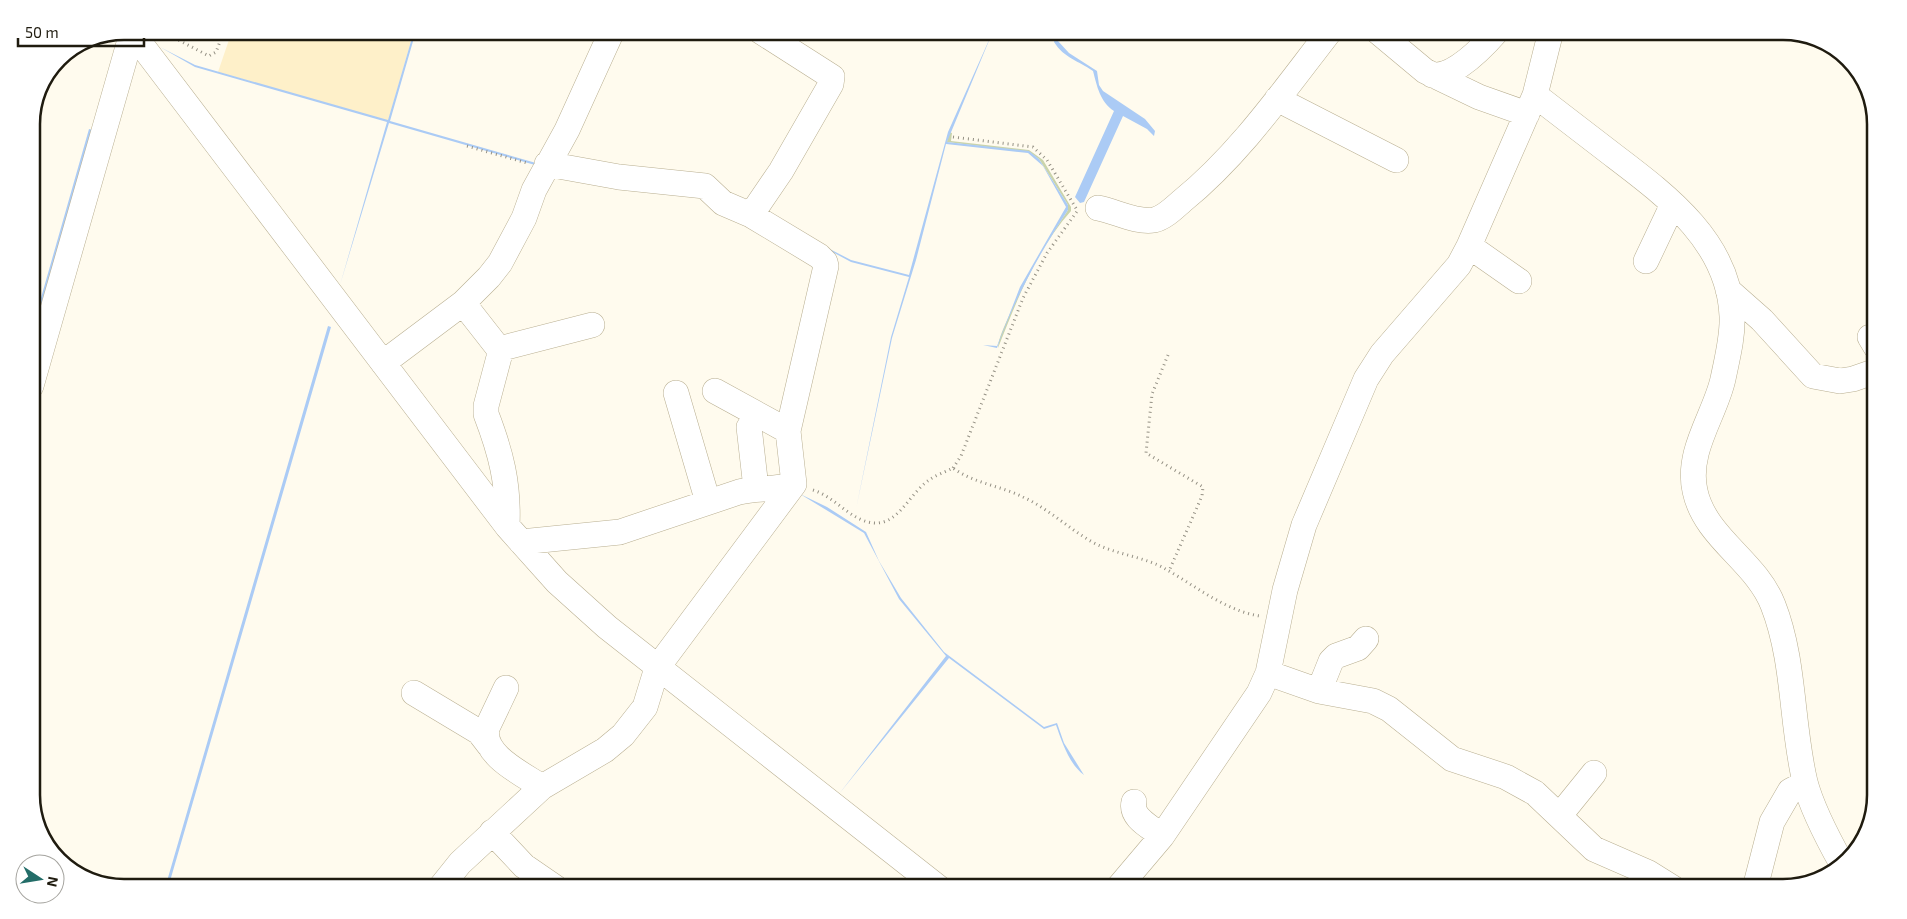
<svg xmlns="http://www.w3.org/2000/svg" width="1907" height="919" viewBox="0 0 1907 919" font-family="'Exo 2',sans-serif">
<rect width="100%" height="100%" fill="#fffbee"/>
<path fill="#fef0c9" d="M232 31H414L388 121 218 72Z"/>
<path fill="#cad4ab" d="M949 132 952 133 951 141 1029 150 1043 160 1071 207V211C1036 250 1017 300 998 348 998 339 1005 325 1009 316 1025 278 1045 244 1068 210V205L1039 159 1029 152 947 142Z"/>
<path fill="#abcbf5" d="M414 31H416L390 121 536 163 535 165 389 123 340 285 387 122 195 67 160 47 195 65 388 120Z
M993 31 947 142 1029 151 1039 159 1068 205V210C1039 254 1015 298 997 348L983 345 997 346 1020 287 1066 207 1043 166 1028 153 946 144 916 260 892 338 856 509 891 337 909 277 851 262 760 213 851 260 909 275 948 132Z
M1057 31H1062L1058 41 1069 53 1097 71 1099 85 1103 91 1145 119 1155 131 1154 136 1147 129 1123 116 1084 202 1080 203 1075 197 1114 111C1100 102 1097 86 1093 71 1079 61 1064 58 1054 42Z
M89 129 93 130 31 344V333Z
M328 326 331 327 168 888H165Z
M800 494 827 507 866 532 879 561 901 598 944 652 1044 727 1057 723 1064 743 1084 775C1069 764 1062 742 1056 725L1044 729 949 658 839 794 946 656 899 599 864 533Z"/>
<g fill="none" stroke-linecap="round" stroke-linejoin="round">
<g stroke="#b9af91" stroke-width="26">
<path id="minor" d="M131 31 507 526 557 582 607 627 939 888
M1377 31 1425 71 1479 97 1527 114
M1432 75C1454 78 1483 47 1497 31
M1535 95C1561 115 1587 135 1613 155 1667 196 1729 242 1732 316 1733 337 1727 359 1723 379 1715 415 1686 451 1695 491 1705 538 1756 561 1773 605 1795 661 1791 723 1805 782 1812 809 1828 839 1842 864
M1277 99 1396 160
M1098 208C1115 211 1136 223 1154 220 1164 218 1174 208 1182 201 1240 154 1284 90 1330 31
M751 215 781 171 831 84 832 77 760 31
M1469 246 1519 281
M1646 261 1673 204
M1728 290 1762 320 1813 376 1840 381 1853 379 1876 371
M463 303 499 349V357L486 406V414C501 453 509 484 507 526
M1870 337 1876 347
M499 349 592 325
M383 363 463 303 489 277 500 263 524 218 534 190 567 130 612 31
M31 386 132 33
M715 391 788 431
M676 393 708 502
M749 427 756 488
M521 542 620 532 739 492C757 488 776 490 794 484
M1268 673 1319 691 1373 701 1389 709 1452 759 1506 777 1535 793 1594 849 1649 873 1673 888
M506 688 487 728C481 755 523 774 542 787
M1319 691 1331 661 1336 656 1358 648 1366 639
M414 693 479 732 489 745
M1134 802C1130 818 1151 827 1162 836
M1560 815 1594 773
M492 832 524 866 556 888
M440 888 460 863 542 787 605 750 623 735 645 707 657 668 794 484 788 431 826 266 825 262 819 256 751 215 723 203 705 186 619 177 547 164
M1118 888 1162 836 1259 693 1268 673 1285 590 1304 525 1366 379 1382 354 1459 265 1469 246 1535 95 1551 31
M1755 888 1772 822 1790 791 1805 783"/>
</g>
<path stroke="#949084" stroke-width="3" stroke-dasharray="1 4" stroke-linecap="butt" d="M161 31 209 56 216 52 224 31
M953 137 1033 147 1047 160 1077 210
M467 146 527 163
M1168 355 1152 394 1146 453 1203 487 1202 496 1169 571
M953 468 961 456 1023 298 1047 253 1078 210
M813 490C832 496 845 513 862 520 896 534 906 496 929 480 936 475 945 472 953 468 973 483 1001 486 1023 497 1049 509 1069 529 1094 543 1115 554 1140 556 1162 567 1193 584 1225 611 1260 616"/>
<use href="#minor" stroke="#fff" stroke-width="25"/>
</g>
<path d="M0 0H1907V919H0ZM124 40H1783A84 84 0 0 1 1867 124V795A84 84 0 0 1 1783 879H124A84 84 0 0 1 40 795V124A84 84 0 0 1 124 40Z" fill="#fff" fill-rule="evenodd"/>
<path fill="none" stroke="#1f1b0f" stroke-width="2.5" d="M124 40H1783A84 84 0 0 1 1867 124V795A84 84 0 0 1 1783 879H124A84 84 0 0 1 40 795V124A84 84 0 0 1 124 40Z"/>
<g transform="translate(40 879) rotate(102)"><circle r="24" fill="#ffffff" stroke="#a5a49f"/>
<path d="M0-4L9 19L0 12L-9 19Z" fill="#236d68"/>
<text y="-8" font-size="14" font-weight="bold" text-anchor="middle" fill="#1f1b0f">N</text>
</g>
<path d="M18 38v8h126v-8" fill="none" stroke="#1f1b0f" stroke-width="2.5"/>
<text x="25" y="38" font-size="15" fill="#1f1b0f" stroke="#ffffff" stroke-width="4" paint-order="stroke">50 m</text>
</svg>
